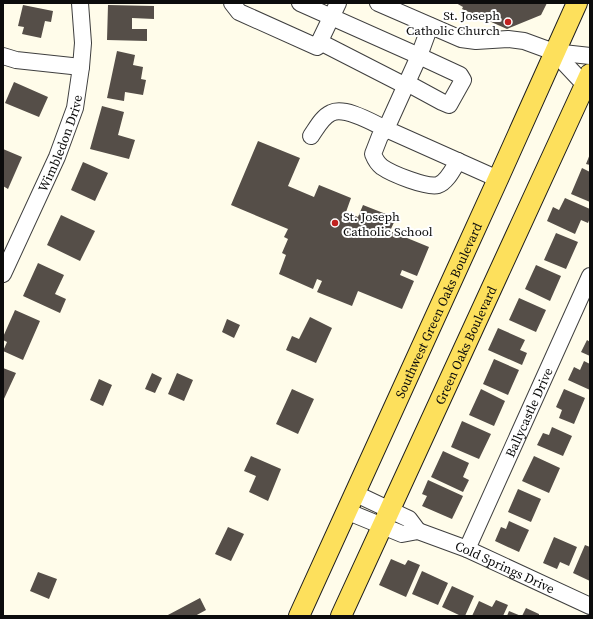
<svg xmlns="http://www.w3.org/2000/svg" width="593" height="619" viewBox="0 0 593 619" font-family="'Source Serif 4',serif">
<rect width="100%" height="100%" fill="#fffcea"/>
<path fill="#554e48" d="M456 3H547L541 15 507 29 462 9 463 7Z
M23 5 53 11 51 22 45 21 41 38 22 34 24 27 18 26Z
M108 5 154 6V19L132 18V29H147V41L107 40Z
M117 51 135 55 133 65 143 67 141 79 146 80 143 95 125 92 124 101 107 98Z
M14 82 48 97 39 117 5 103Z
M102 106 124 112 118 135 135 140 129 159 90 149Z
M258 141 300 158 288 186 314 197 319 185 351 198 346 212 358 217 363 205 396 218 390 231 429 247 417 276 402 270 400 275 414 281 402 309 358 291 352 306 317 292 322 281 317 279 313 289 279 274 286 255 282 253 288 239 284 237 288 229 231 205Z
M3 149 22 157 8 189 3 186Z
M590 154V165L586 164Z
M83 162 108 173 95 201 71 190Z
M582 168 590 172V202L571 194Z
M565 198 590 209V218L588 223 581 220 575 234 547 221 553 207 559 210Z
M61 215 95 231 80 261 47 245Z
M556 233 578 242 566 269 544 260Z
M38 263 64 275 55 294 66 299 60 313 23 296Z
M536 265 561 276 550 301 525 289Z
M519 298 546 310 536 332 509 320Z
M15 310 40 321 23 360 3 351 7 342 3 340V337Z
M310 317 332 328 316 363 286 350 292 336 299 339Z
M227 319 240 325 234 338 222 332Z
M498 328 525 340 520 350 527 353 522 365 488 350Z
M587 340 590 342V356L581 352Z
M494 359 519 370 508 395 483 384Z
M584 361 590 364V390L568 380 574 367 580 370Z
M3 368 16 373 3 401Z
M152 373 162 378 155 393 145 389Z
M177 373 193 380 184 401 168 394Z
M99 379 112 385 103 406 90 400Z
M292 389 314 399 298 434 276 424Z
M481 389 505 401 494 426 469 415Z
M564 389 585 398 574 424 559 418 562 410 556 407Z
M462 421 491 434 479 459 451 447Z
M552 427 572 436 563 456 537 445 543 433 549 435Z
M443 451 469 463 463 477 469 480 463 492 431 477Z
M251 456 281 469 268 501 249 492 256 476 244 471Z
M534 456 560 468 549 493 522 481Z
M428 480 463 496 452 519 422 506 427 496 422 494Z
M518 489 541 499 531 522 508 512Z
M509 521 529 530 519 552 495 541 501 527 506 529Z
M228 527 244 534 231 561 215 554Z
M554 537 577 547 569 566 560 562 557 569 543 563Z
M585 545 590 547V581L573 573Z
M391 559 405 565 408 560 420 565 406 597 379 585Z
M422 571 448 583 438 605 412 594Z
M38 572 57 579 49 599 30 591Z
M452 586 474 596 465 616H461L442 607Z
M200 598 206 610 195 616H166Z
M496 600 508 605 503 616H472L479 601 492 607Z
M526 608 539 614V616H522Z
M509 611 521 616H507Z"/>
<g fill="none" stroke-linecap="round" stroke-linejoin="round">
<g stroke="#3f3f3f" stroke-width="18">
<g id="minor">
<path d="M232 3 239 12 317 47 338 3"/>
<path d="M300 3 419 56 460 75 463 80 449 105 442 102 407 83"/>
<path d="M378 3 461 39 476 41 508 39 524 41 554 52 590 56"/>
<path d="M430 26 419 56 386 129 498 179"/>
<path d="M320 42 406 86"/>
<path d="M554 52 585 85H590"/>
<path d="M3 56 16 60 81 67"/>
<path d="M311 136C316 129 322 117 331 113 345 106 373 123 386 129L380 136 373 154C375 159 378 164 382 167 392 174 427 188 438 185 447 182 453 169 458 161"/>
<path id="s1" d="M3 274 57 157 75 108 81 67 83 43 80 3"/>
<path d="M354 493 409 519 418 531"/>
<path id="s2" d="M346 511 402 534 418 531 467 549 590 606"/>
<path id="s3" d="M467 549 590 276"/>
</g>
</g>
<g stroke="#1d1d1d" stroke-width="22">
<g id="major">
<path id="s4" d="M299 616 498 179 577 3"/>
<path id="s5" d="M341 616 590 74"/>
</g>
</g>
<use href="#minor" stroke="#fff" stroke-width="16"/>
<use href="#major" stroke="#fde05c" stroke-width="20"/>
</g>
<g fill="#c02220" stroke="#fff" stroke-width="1.5">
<circle cx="508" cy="22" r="4"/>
<circle cx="335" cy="223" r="4"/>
</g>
<g text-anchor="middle" stroke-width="4" stroke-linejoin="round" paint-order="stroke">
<g font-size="13" fill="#0c0c0c" stroke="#fff" text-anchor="end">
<text x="500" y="20">St. Joseph<tspan x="500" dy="15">Catholic Church</tspan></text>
<text x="343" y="221" text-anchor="start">St. Joseph<tspan x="343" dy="15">Catholic School</tspan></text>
</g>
<g font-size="13" fill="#0c0c0c" stroke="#fff">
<text dy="5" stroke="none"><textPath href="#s1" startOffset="143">Wimbledon Drive</textPath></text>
<text dy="5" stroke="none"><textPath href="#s4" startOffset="336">Southwest Green Oaks Boulevard</textPath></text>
<text dy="5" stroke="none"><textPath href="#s5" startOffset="298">Green Oaks Boulevard</textPath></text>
<text dy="5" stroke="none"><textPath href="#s3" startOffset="150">Ballycastle Drive</textPath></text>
<text dy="5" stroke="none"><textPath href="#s2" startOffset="171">Cold Springs Drive</textPath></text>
</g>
</g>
<rect width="593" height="619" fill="none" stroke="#0c0c0c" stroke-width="8"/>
</svg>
